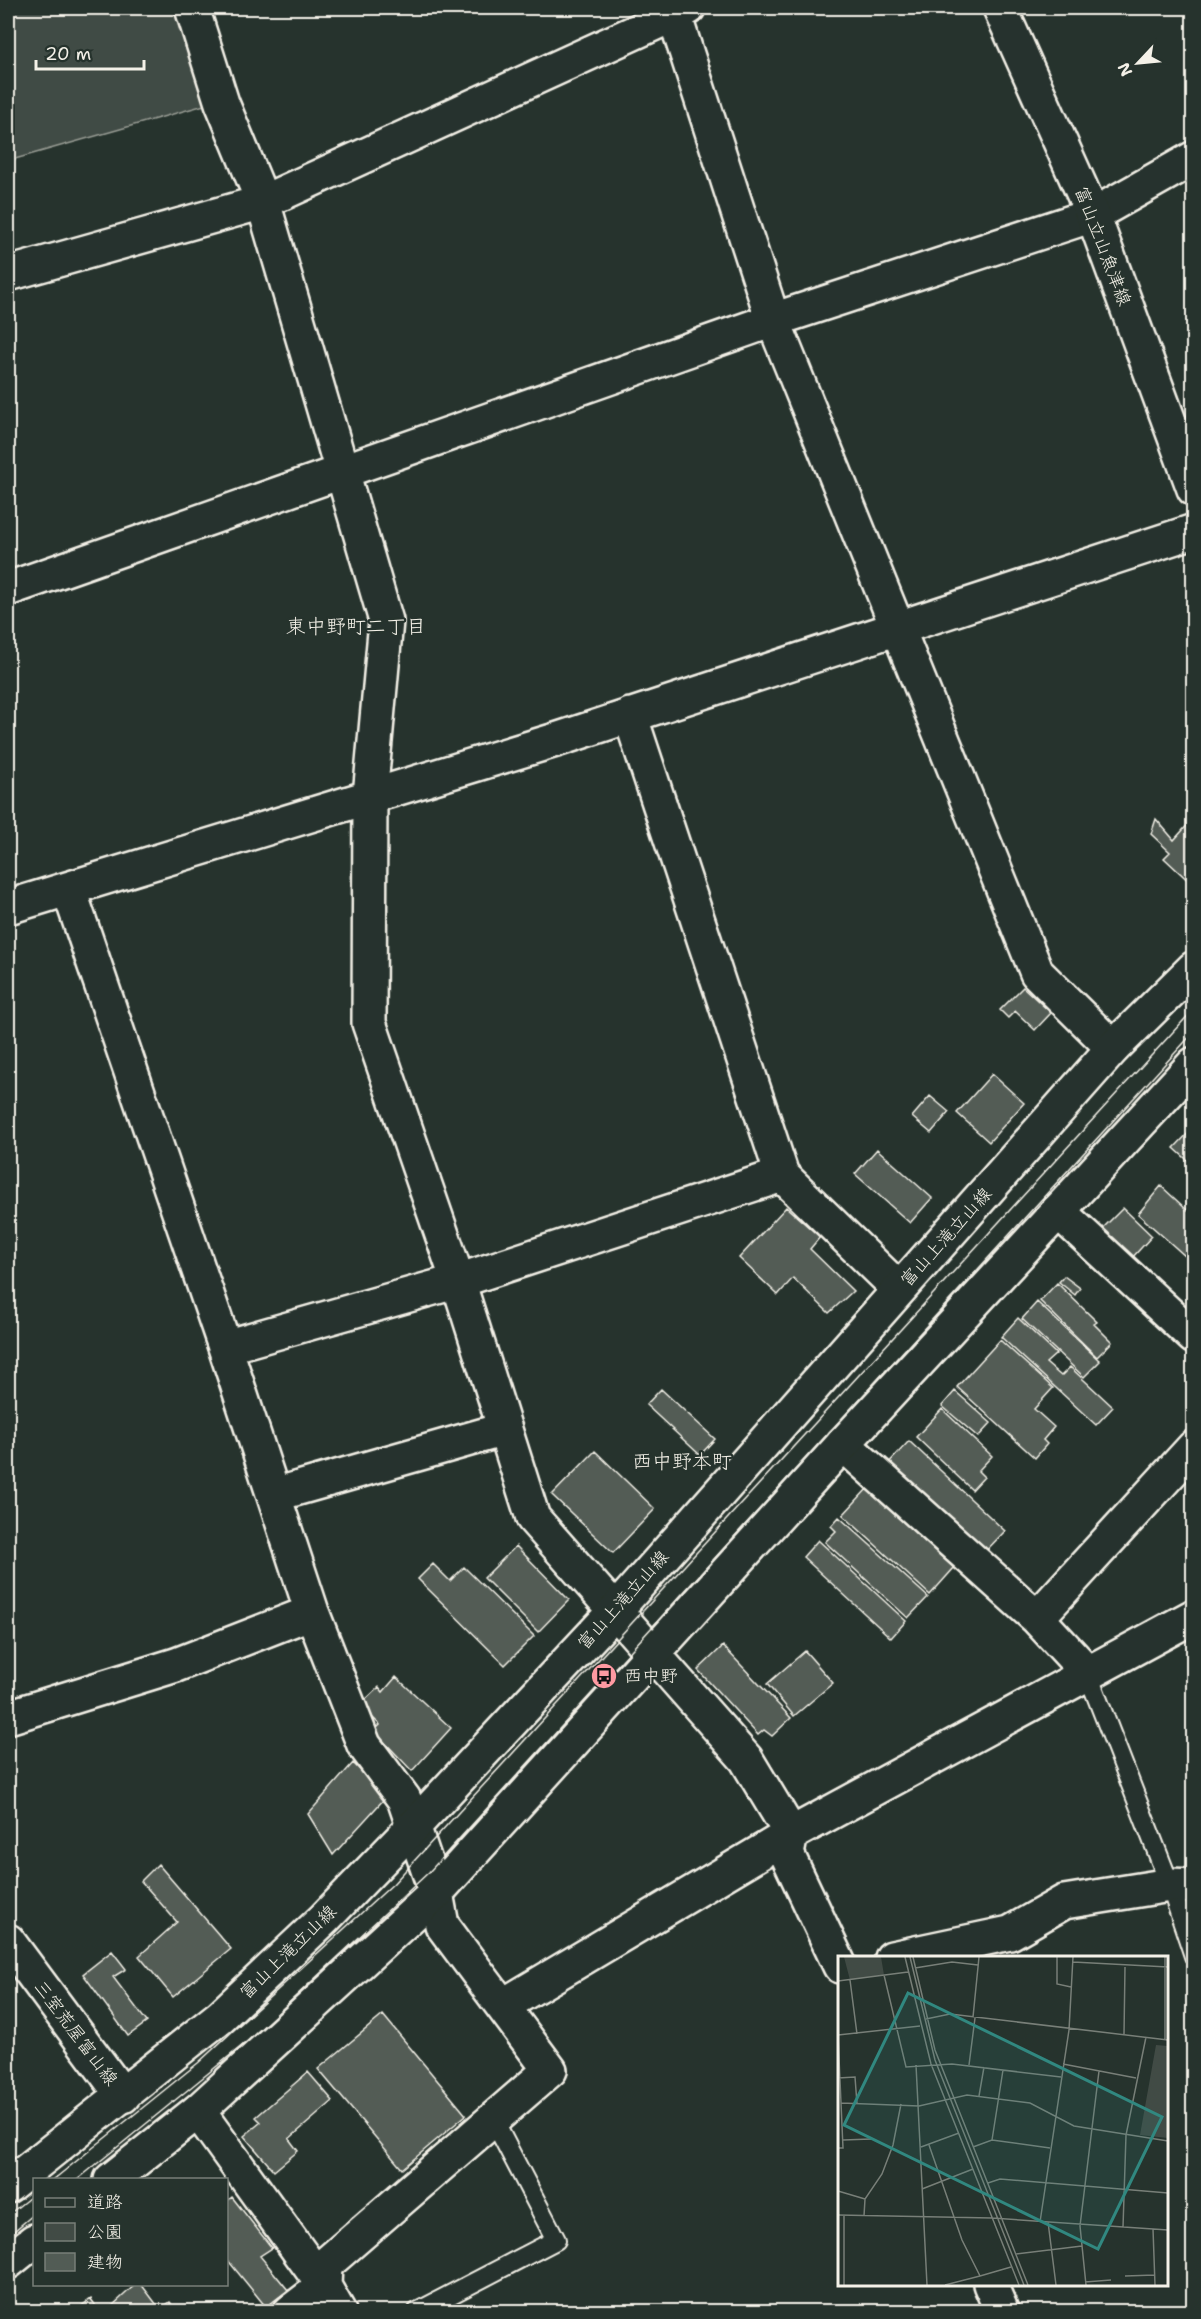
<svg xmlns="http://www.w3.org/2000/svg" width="1201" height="2319" viewBox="0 0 1201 2319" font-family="'Shantell Sans','Klee One',sans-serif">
<rect width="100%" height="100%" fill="#26332d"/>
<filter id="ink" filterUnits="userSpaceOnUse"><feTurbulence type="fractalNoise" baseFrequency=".0167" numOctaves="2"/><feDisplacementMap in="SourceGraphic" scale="12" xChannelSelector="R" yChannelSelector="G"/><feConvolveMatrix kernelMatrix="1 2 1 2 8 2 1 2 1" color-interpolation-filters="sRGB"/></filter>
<g filter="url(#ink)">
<path fill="#414b45" stroke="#9a9e96" stroke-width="1.5" d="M8 8H174L208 104 8 161Z"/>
<path fill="#525c55" stroke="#f4f1e8" stroke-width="1.5" d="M1156 819 1174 840 1192 820 1194 821V886L1164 858 1170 852 1151 834Z
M1023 987 1051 1013 1035 1030 1015 1011 1008 1018 1000 1010Z
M992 1074 1024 1103 989 1142 957 1113Z
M930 1096 949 1112 931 1133 912 1117Z
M1194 1127V1166L1174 1148Z
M877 1149 932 1198 910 1223 855 1174Z
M1161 1186 1187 1210 1194 1203V1264L1138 1214Z
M786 1207 820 1237 810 1249 853 1291 829 1313 793 1278 778 1295 739 1258Z
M1123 1208 1152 1236 1131 1259 1101 1230Z
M1064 1276 1080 1288 1075 1295 1059 1282Z
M1057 1283 1097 1322 1094 1324 1112 1342 1097 1357 1040 1301Z
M1037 1302 1100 1361 1084 1377 1022 1319Z
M1018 1318 1056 1354 1046 1363 1061 1376 1070 1367 1113 1407 1096 1425 1001 1337Z
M1000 1340 1053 1388 1034 1409 1054 1427 1043 1440 1047 1444 1035 1458 957 1387Z
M661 1389 715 1439 700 1455 646 1405Z
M955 1391 991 1423 978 1437 942 1406Z
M942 1409 992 1456 978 1471 984 1477 972 1490 916 1437Z
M909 1441 1005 1531 981 1556 886 1466Z
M595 1451 655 1509 613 1553 552 1495Z
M867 1489 954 1568 930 1595 843 1515Z
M839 1517 928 1597 908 1618 825 1542 836 1531 831 1526Z
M818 1540 906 1621 891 1638 803 1557Z
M516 1546 569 1600 538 1632 484 1578Z
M433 1564 450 1581 464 1567 534 1636 505 1665 418 1579Z
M723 1646 791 1718 772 1736 764 1730 758 1735 698 1670Z
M805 1651 833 1683 794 1716 767 1684Z
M396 1677 451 1728 412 1771 374 1731 380 1725 367 1712V1707L363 1702 379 1687 383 1692Z
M353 1763 386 1797 333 1855 308 1814Z
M158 1864 231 1949 173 1997 139 1956 177 1922 141 1881Z
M112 1951 126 1969 113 1977 147 2022 128 2036 83 1974Z
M383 2015 466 2115 402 2169 318 2069Z
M308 2072 333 2101 289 2139 298 2151 274 2171 244 2136 261 2122 256 2117Z
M232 2197 272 2248 260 2256 288 2290 266 2307 226 2258V2202Z
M136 2284H141L160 2309 170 2302 178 2312H117L112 2306Z
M91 2299 100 2312H73Z"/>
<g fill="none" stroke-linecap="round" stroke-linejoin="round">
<g stroke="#f4f1e8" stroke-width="22">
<path id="lane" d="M1087 1672 1170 1885 1194 1956
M417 2312 556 2240 493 2119"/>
</g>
<g stroke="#f4f1e8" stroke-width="38">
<path id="street" d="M192 8 222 103 263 202 386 621 370 796 369 1023 458 1281 533 1518 746 1759 791 1834 787 1854 840 1966
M672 8 773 320 1037 973 1113 1048
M8 274 263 202 688 8
M8 589 773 320 1093 215 1194 158
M630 715 782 1175 899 1289
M69 890 225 1347 312 1612 364 1745 404 1799 436 1893 442 1925 550 2070 325 2265 324 2286
M8 907 559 739 1194 531
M1058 1211 1194 1337
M225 1347 458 1281 782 1175
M843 1444 1037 1618 1087 1672
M274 1495 505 1429
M1037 1618 1194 1447
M8 1717 176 1665 312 1612
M892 1958 1010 1933 1064 1902 1170 1885 1194 1886
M504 2005 791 1834 1194 1616
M198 2111 324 2286 339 2312
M990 2284 1002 2312
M290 2312 324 2286"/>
</g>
<g stroke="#f4f1e8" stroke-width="38">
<path id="secondary" d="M8 1941 123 2096"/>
</g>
<g stroke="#f4f1e8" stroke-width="38">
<path id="primary" d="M1000 8 1093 215 1194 489
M111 2180 198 2111 436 1893 843 1444 1194 1064
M8 2186 221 2016 324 1919 414 1826 615 1611 1113 1048 1194 968
M8 2262 34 2241"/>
</g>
<use href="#lane" stroke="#26332d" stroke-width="18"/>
<use href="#street" stroke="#26332d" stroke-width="33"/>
<use href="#secondary" stroke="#26332d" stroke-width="33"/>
<use href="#primary" stroke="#26332d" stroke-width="33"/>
<path stroke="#f4f1e8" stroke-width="1.5" d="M53 2180 198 2063 393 1884 1194 1009
M77 2180 249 2040 429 1872 1194 1032
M8 2215 34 2194
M8 2236 34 2214"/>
</g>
</g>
<defs>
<g id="bus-disc" transform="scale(1.35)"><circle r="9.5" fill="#ff9aa2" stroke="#26332d"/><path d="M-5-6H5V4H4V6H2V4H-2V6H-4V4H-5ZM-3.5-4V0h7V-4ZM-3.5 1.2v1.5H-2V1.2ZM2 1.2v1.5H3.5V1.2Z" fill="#111"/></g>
</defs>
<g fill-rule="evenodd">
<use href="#bus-disc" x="604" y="1676"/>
</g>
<g text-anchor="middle" stroke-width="4.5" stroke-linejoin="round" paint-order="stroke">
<g font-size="18" fill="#f4f1e8" stroke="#26332d">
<text transform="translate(1103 246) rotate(69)" y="6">富山立山魚津線</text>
<text transform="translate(946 1237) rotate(-48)" y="6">富山上滝立山線</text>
<text transform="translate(623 1600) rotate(-48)" y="6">富山上滝立山線</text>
<text transform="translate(288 1952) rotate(-44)" y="6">富山上滝立山線</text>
<text transform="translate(76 2033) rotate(53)" y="6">三室荒屋富山線</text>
</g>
<g font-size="18" fill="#f4f1e8" stroke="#26332d" text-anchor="start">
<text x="624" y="1682">西中野</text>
</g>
<g font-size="20" fill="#f4f1e8" stroke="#26332d">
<text x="356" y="633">東中野町二丁目</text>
<text x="682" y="1468">西中野本町</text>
</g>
</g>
<g transform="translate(838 1956)">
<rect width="330" height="330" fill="#26332d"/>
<path d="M6 1H43L46 19 12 24ZM318 89 330 90V182L302 179Z" fill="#414b45"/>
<path fill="none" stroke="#787f78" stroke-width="1.5" d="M67 1 93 108 181 329M72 1 97 104 186 329M75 1 97 94 190 329M219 1V28L233 31M327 1V84M235 6 330 11M77 12 114 6 140 9M46 19 68 111 114 108 223 121M12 24 19 78M0 25 70 16M135 61 141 1M88 63 112 58 330 84M286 78 287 11M0 79 82 70M225 108 298 122M78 109 89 329M131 109 137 62M0 122 17 121 19 148M141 140 146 111M3 147 81 150 129 139 192 147 236 170 330 185M5 184 33 183M154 184 165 114M91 189 124 284 142 320 107 329M83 191 121 177M135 191 154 184 212 192M0 192H5L0 79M150 227 162 223 330 237M84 233 135 213M0 235 27 243M0 259 154 262 330 274M6 259V329M26 260 27 243 44 218 55 189 63 148M202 266 231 74 235 1M210 266 218 329M285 271 288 179 308 81M315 273 317 329M177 298 244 290M142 320 173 311M287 320 317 319M247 326 273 324M248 329 242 270 261 115"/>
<path fill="#318880" fill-opacity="0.15" stroke="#318880" stroke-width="3" d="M70 37 324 161 260 293 6 169Z"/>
<rect width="330" height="330" fill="none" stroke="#f4f1e8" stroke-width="3"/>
</g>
<rect width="1201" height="2319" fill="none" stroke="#26332d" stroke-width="30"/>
<rect x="15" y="15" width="1171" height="2289" fill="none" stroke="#f4f1e8" stroke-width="2" filter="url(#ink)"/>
<rect x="33" y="2178" width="195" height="108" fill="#26332d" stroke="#787f78" stroke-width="1.5"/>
<rect x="45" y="2198" width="30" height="9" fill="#26332d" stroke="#787f78" stroke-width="1.5"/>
<text x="87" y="2208" font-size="18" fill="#f4f1e8">道路</text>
<rect x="45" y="2223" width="30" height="18" fill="#414b45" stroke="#787f78" stroke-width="1.5"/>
<text x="87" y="2238" font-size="18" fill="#f4f1e8">公園</text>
<rect x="45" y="2253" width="30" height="18" fill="#525c55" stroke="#787f78" stroke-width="1.5"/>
<text x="87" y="2268" font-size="18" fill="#f4f1e8">建物</text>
<g transform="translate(1138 63) rotate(244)" stroke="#26332d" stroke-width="4.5" paint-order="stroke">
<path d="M0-4.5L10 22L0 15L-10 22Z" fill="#f4f1e8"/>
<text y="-9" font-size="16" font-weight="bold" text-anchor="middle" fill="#f4f1e8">N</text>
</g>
<path d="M36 60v9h108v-9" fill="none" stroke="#f4f1e8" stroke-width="3"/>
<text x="45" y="60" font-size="18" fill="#f4f1e8" stroke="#26332d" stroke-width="4.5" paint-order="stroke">20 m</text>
</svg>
